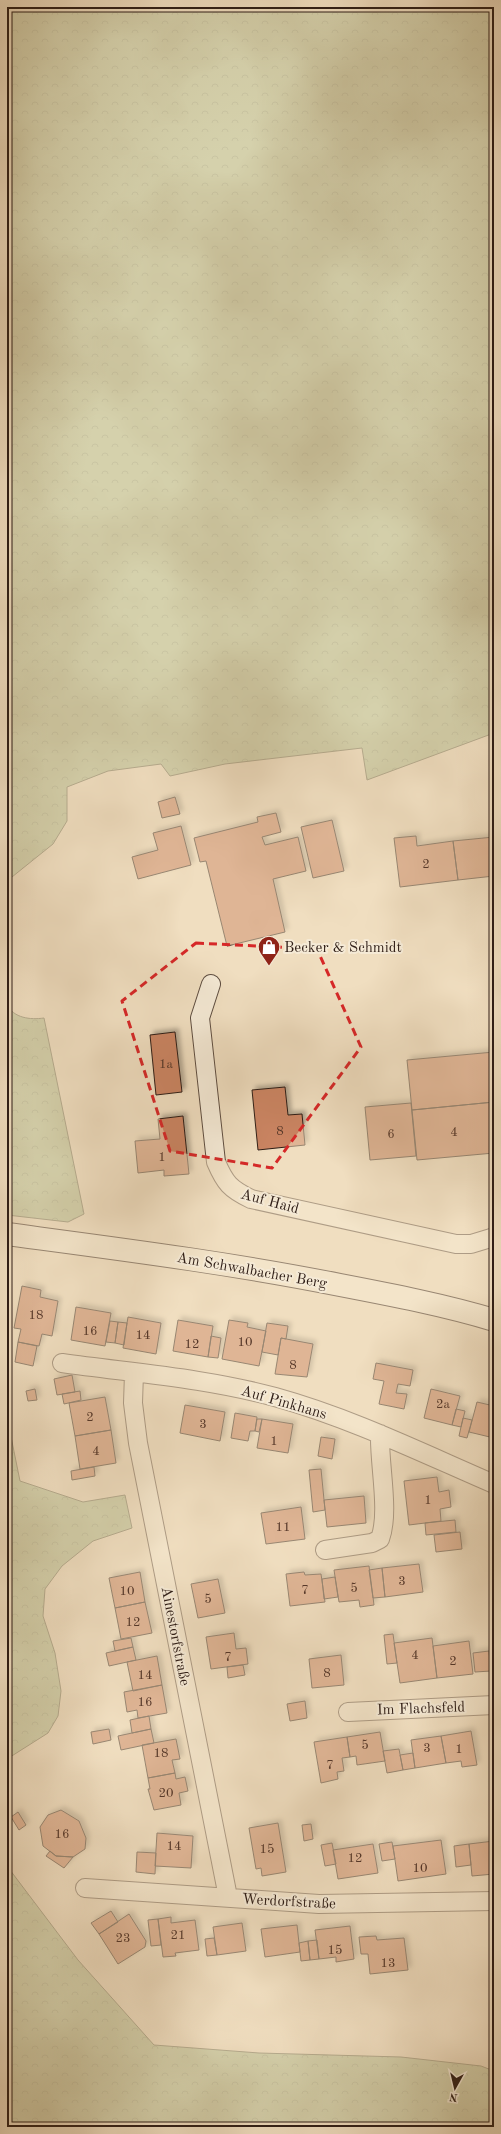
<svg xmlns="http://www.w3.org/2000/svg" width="501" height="2134" viewBox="0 0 501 2134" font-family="'Old Standard TT',serif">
<defs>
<pattern id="forest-crowns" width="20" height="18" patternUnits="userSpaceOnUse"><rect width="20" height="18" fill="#b4c296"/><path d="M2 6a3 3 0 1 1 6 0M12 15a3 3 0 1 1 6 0" fill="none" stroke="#9ba681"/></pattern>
<filter id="shadow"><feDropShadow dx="3.5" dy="-3.5" stdDeviation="2" flood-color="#0004"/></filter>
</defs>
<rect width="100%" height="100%" fill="#f0dec0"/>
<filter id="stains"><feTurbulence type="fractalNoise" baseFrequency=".005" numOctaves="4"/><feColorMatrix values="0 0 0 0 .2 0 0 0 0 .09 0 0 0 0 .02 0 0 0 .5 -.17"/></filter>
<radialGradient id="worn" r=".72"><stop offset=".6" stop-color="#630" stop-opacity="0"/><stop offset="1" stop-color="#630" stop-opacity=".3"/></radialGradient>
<path fill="url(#forest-crowns)" stroke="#717056" d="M7 7H494V733L367 780 362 748 225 764 170 776 161 764 108 771 67 787V821L53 844 7 881Z
M7 1005C14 1018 30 1020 44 1018L84 1214 68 1222 7 1215Z
M7 1417 20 1481 83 1502 125 1495 132 1528 93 1541 62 1566 45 1589 43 1616 55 1653 61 1691 58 1716 48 1733 7 1759Z
M7 1866 78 1960 154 2045 259 2053 401 2057 481 2066 494 2071V2127H7Z"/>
<path fill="#ca8462" stroke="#2e1d16" filter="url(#shadow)" d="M175 797 180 814 162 818 158 802Z
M276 813 281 832 262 837 265 845 298 837 306 871 273 879 285 932 227 946 206 861 200 862 194 838 258 822 257 817Z
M332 820 344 871 313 878 301 827Z
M181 826 191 865 138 879 132 857 158 850 153 833Z
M416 836 417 846 453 841 458 880 400 887 394 838Z
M494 837V876L458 880 453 841Z
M175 1032 182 1092 156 1095 150 1035Z
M494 1052V1102L412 1110 407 1060Z
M285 1087 288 1115 302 1114 305 1145 258 1150 252 1090Z
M494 1102V1153L417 1160 412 1110Z
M411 1103 416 1156 370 1160 365 1107Z
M183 1116 189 1174 164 1176V1170L138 1173 135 1141 160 1139 158 1119Z
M22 1286 41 1290 40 1297 58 1301 52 1336 42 1334 39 1346 18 1342 21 1329 14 1328Z
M76 1307 111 1313 105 1346 71 1340Z
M128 1317 161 1323 156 1354 123 1348Z
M178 1320 213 1326 208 1357 173 1351Z
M229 1320 248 1323 247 1327 266 1331 259 1366 222 1359Z
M110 1321 118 1322 115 1343 106 1342Z
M118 1322 127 1323 124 1345 115 1343Z
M267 1323 288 1326 286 1339 281 1338 278 1355 262 1352Z
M211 1336 221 1338 218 1358 208 1357Z
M281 1338 313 1344 307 1377 275 1374Z
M18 1342 37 1346 33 1366 15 1362Z
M376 1363 413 1370 410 1386 398 1384 396 1393 407 1394 404 1409 379 1404 384 1381 373 1379Z
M72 1375 75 1392 57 1395 54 1379Z
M35 1389 37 1400 28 1401 26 1391Z
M431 1389 460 1396 452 1425 424 1418Z
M80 1391 81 1400 64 1404 62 1394Z
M105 1397 111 1430 75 1436 69 1403Z
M477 1402 494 1406V1438L469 1432Z
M185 1405 225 1412 220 1441 180 1433Z
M456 1409 465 1411 461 1427 452 1425Z
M235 1413 257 1417 255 1431H250L248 1441 231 1438Z
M463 1418 472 1420 467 1438 459 1436Z
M257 1419H262L259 1432 255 1431Z
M262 1419 293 1424 288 1453 257 1448Z
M111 1430 116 1463 80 1469 75 1436Z
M321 1437 335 1439 332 1459 318 1456Z
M94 1467 95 1476 72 1480 71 1471Z
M321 1469 325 1510 313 1512 309 1470Z
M437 1477 439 1492 449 1490 451 1507 440 1509 441 1521 409 1525 404 1481Z
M364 1496 366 1523 327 1527 324 1500Z
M301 1507 305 1539 266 1544 261 1513Z
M455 1520 456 1532 426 1535 425 1523Z
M460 1532 462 1549 436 1552 434 1535Z
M419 1564 423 1592 385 1597 382 1568Z
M369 1566 374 1605 360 1607 359 1600 339 1602 334 1570Z
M382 1568 385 1597 373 1598 369 1570Z
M140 1572 145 1602 115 1608 109 1578Z
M304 1572 305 1575 321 1574 325 1602 290 1606 286 1574Z
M335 1577 338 1597 324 1599 322 1579Z
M218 1579 225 1613 198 1618 191 1584Z
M145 1602 152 1633 121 1639 115 1608Z
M234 1633 236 1649 246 1648 248 1664 211 1669 206 1637Z
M393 1634 397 1663 387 1664 384 1635Z
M131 1638 133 1647 115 1651 113 1641Z
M432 1638 437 1678 400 1683 394 1643Z
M469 1641 473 1674 437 1678 433 1646Z
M133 1647 136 1660 109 1666 106 1653Z
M489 1651 491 1671 475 1672 473 1653Z
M341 1655 344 1685 312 1688 309 1659Z
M157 1656 162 1685 133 1691 127 1662Z
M243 1665 245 1675 228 1678 227 1667Z
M162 1685 167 1713 138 1718 137 1710 127 1712 124 1692Z
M305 1701 307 1718 290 1721 287 1704Z
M149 1716 151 1729 132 1733 130 1720Z
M109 1729 111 1740 93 1744 91 1732Z
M151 1729 154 1743 121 1750 118 1736Z
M471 1731 477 1765 462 1767 461 1761 446 1763 441 1736Z
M380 1732 385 1761 357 1765 356 1756 350 1757 347 1737Z
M441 1736 446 1763 415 1768 411 1740Z
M347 1737 350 1757 342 1758 344 1771 337 1772 338 1779 321 1783 314 1742Z
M176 1739 180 1759 172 1760 175 1773 148 1778 142 1745Z
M399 1749 403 1770 387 1773 383 1751Z
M413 1753 415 1768 403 1770 400 1755Z
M175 1773 176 1779 185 1777 188 1791 179 1793 181 1805 154 1810 148 1789H150L148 1778Z
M61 1810 79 1821 86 1838 85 1849 73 1857 56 1856 43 1846 40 1827 48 1815Z
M18 1812 26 1825 19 1830 11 1817Z
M278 1823 286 1872 262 1876 261 1868 256 1869 249 1828Z
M311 1824 313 1839 304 1841 302 1825Z
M157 1833 193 1836 191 1868 155 1866Z
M441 1840 446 1874 398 1881 393 1846Z
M494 1841V1874L472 1876 469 1844Z
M392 1842 395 1859 382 1861 379 1844Z
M332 1843 336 1864 325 1866 321 1845Z
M373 1844 378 1873 338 1879 333 1850Z
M469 1844 471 1865 456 1867 454 1846Z
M50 1851 56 1856 73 1857 64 1868 46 1856Z
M137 1852 156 1853 155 1874 136 1872Z
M111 1911 118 1922 99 1934 91 1923Z
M129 1914 146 1941 145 1947 118 1964 99 1934Z
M171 1917V1923L195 1920 199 1950 175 1953 176 1956 163 1957 158 1919Z
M158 1919 161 1945 151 1946 148 1920Z
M242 1923 246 1951 217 1955 213 1927Z
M297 1925 300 1952 265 1957 261 1929Z
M350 1926 354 1959 336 1962V1957L319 1959 315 1930Z
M376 1936 377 1940 404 1938 408 1970 370 1974 368 1954H361L359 1937Z
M214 1938 217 1955 207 1956 205 1939Z
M317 1940 319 1959 310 1960 308 1941Z
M308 1941 310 1960 301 1961 299 1943Z"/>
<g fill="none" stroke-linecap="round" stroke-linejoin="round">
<g stroke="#5e4d40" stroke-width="20">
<path id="minor" d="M211 984 200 1018 216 1162C225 1183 230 1189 251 1199L456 1244H471L494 1237
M62 1363C133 1373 206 1378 275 1397 351 1418 422 1453 494 1484
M134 1373 133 1403 138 1443 228 1897
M325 1550 372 1543 380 1539C390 1512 379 1465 380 1434
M348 1712 494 1705
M85 1888 319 1904 494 1901"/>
</g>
<g stroke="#2e1d16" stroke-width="24">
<path id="secondary" d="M7 1234C119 1249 230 1263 340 1285 392 1295 444 1305 494 1320"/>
</g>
<use href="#minor" stroke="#f5ead6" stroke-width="18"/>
<use href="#secondary" stroke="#f5ead6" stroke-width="22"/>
</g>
<path d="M0 0H501V2134H0ZM196 943 317 949 361 1047 272 1168 170 1151 122 1001Z" fill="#f0dec0" fill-opacity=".55" fill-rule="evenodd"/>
<path fill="none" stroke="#d62828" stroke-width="3" stroke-dasharray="8 5" stroke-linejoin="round" d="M196 943 317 949 361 1047 272 1168 170 1151 122 1001Z"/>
<defs>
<g id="shop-pin" transform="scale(1.15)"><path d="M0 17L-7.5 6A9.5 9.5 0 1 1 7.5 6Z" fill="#8f2418" stroke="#f5ead6"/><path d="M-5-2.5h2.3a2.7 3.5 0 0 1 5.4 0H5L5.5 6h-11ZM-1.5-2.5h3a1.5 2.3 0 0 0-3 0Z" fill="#fff"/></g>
</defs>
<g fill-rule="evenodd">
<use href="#shop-pin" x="269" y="947"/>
</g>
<g text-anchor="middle" stroke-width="4" stroke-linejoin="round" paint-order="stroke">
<g font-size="13" fill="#553729">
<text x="426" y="868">2</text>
<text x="166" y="1068">1a</text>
<text x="280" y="1135">8</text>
<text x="454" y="1136">4</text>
<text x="391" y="1138">6</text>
<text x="162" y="1161">1</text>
<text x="36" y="1319">18</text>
<text x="90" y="1335">16</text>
<text x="143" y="1339">14</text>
<text x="245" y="1346">10</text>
<text x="192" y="1348">12</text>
<text x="293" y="1369">8</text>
<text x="443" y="1408">2a</text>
<text x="90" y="1421">2</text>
<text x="203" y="1428">3</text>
<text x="274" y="1445">1</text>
<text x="96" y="1455">4</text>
<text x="428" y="1504">1</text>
<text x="283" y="1531">11</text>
<text x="402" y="1585">3</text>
<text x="354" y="1592">5</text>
<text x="305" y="1594">7</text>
<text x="127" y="1595">10</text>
<text x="208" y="1603">5</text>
<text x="133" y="1626">12</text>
<text x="415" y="1659">4</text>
<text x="228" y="1661">7</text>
<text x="453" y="1665">2</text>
<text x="327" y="1677">8</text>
<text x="145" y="1679">14</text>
<text x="145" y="1706">16</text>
<text x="365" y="1749">5</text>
<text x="427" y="1752">3</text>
<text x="459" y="1753">1</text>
<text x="161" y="1757">18</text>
<text x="330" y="1769">7</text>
<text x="166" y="1797">20</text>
<text x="62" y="1838">16</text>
<text x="174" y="1850">14</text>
<text x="267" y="1853">15</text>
<text x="355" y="1862">12</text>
<text x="420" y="1872">10</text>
<text x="178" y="1939">21</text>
<text x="123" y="1942">23</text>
<text x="335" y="1954">15</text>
<text x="388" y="1967">13</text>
</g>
<g font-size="15" fill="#2e1d16" stroke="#f5ead6" text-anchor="start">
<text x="284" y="952">Becker &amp; Schmidt</text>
</g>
<g font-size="15" fill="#2e1d16" stroke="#f5ead6">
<text transform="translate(270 1201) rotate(15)" y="5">Auf Haid</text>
<text transform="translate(252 1270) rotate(10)" y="5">Am Schwalbacher Berg</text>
<text transform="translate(284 1402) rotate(16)" y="5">Auf Pinkhans</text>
<text transform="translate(176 1636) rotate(79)" y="5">Ainestorfstraße</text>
<text transform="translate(421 1708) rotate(-2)" y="5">Im Flachsfeld</text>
<text transform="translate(289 1901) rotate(3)" y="5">Werdorfstraße</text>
</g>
</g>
<rect width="501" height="2134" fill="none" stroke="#f0dec0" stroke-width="24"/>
<rect x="8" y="8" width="485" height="2118" fill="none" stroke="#2e1d16" stroke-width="2"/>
<rect x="12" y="12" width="477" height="2110" fill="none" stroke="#2e1d16"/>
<g transform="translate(455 2088) rotate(188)" stroke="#f5ead6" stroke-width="3" paint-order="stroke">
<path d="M0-3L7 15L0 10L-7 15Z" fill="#2e1d16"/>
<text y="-6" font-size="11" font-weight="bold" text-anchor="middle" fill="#2e1d16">N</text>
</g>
<rect width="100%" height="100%" filter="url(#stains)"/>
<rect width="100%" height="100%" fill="url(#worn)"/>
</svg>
